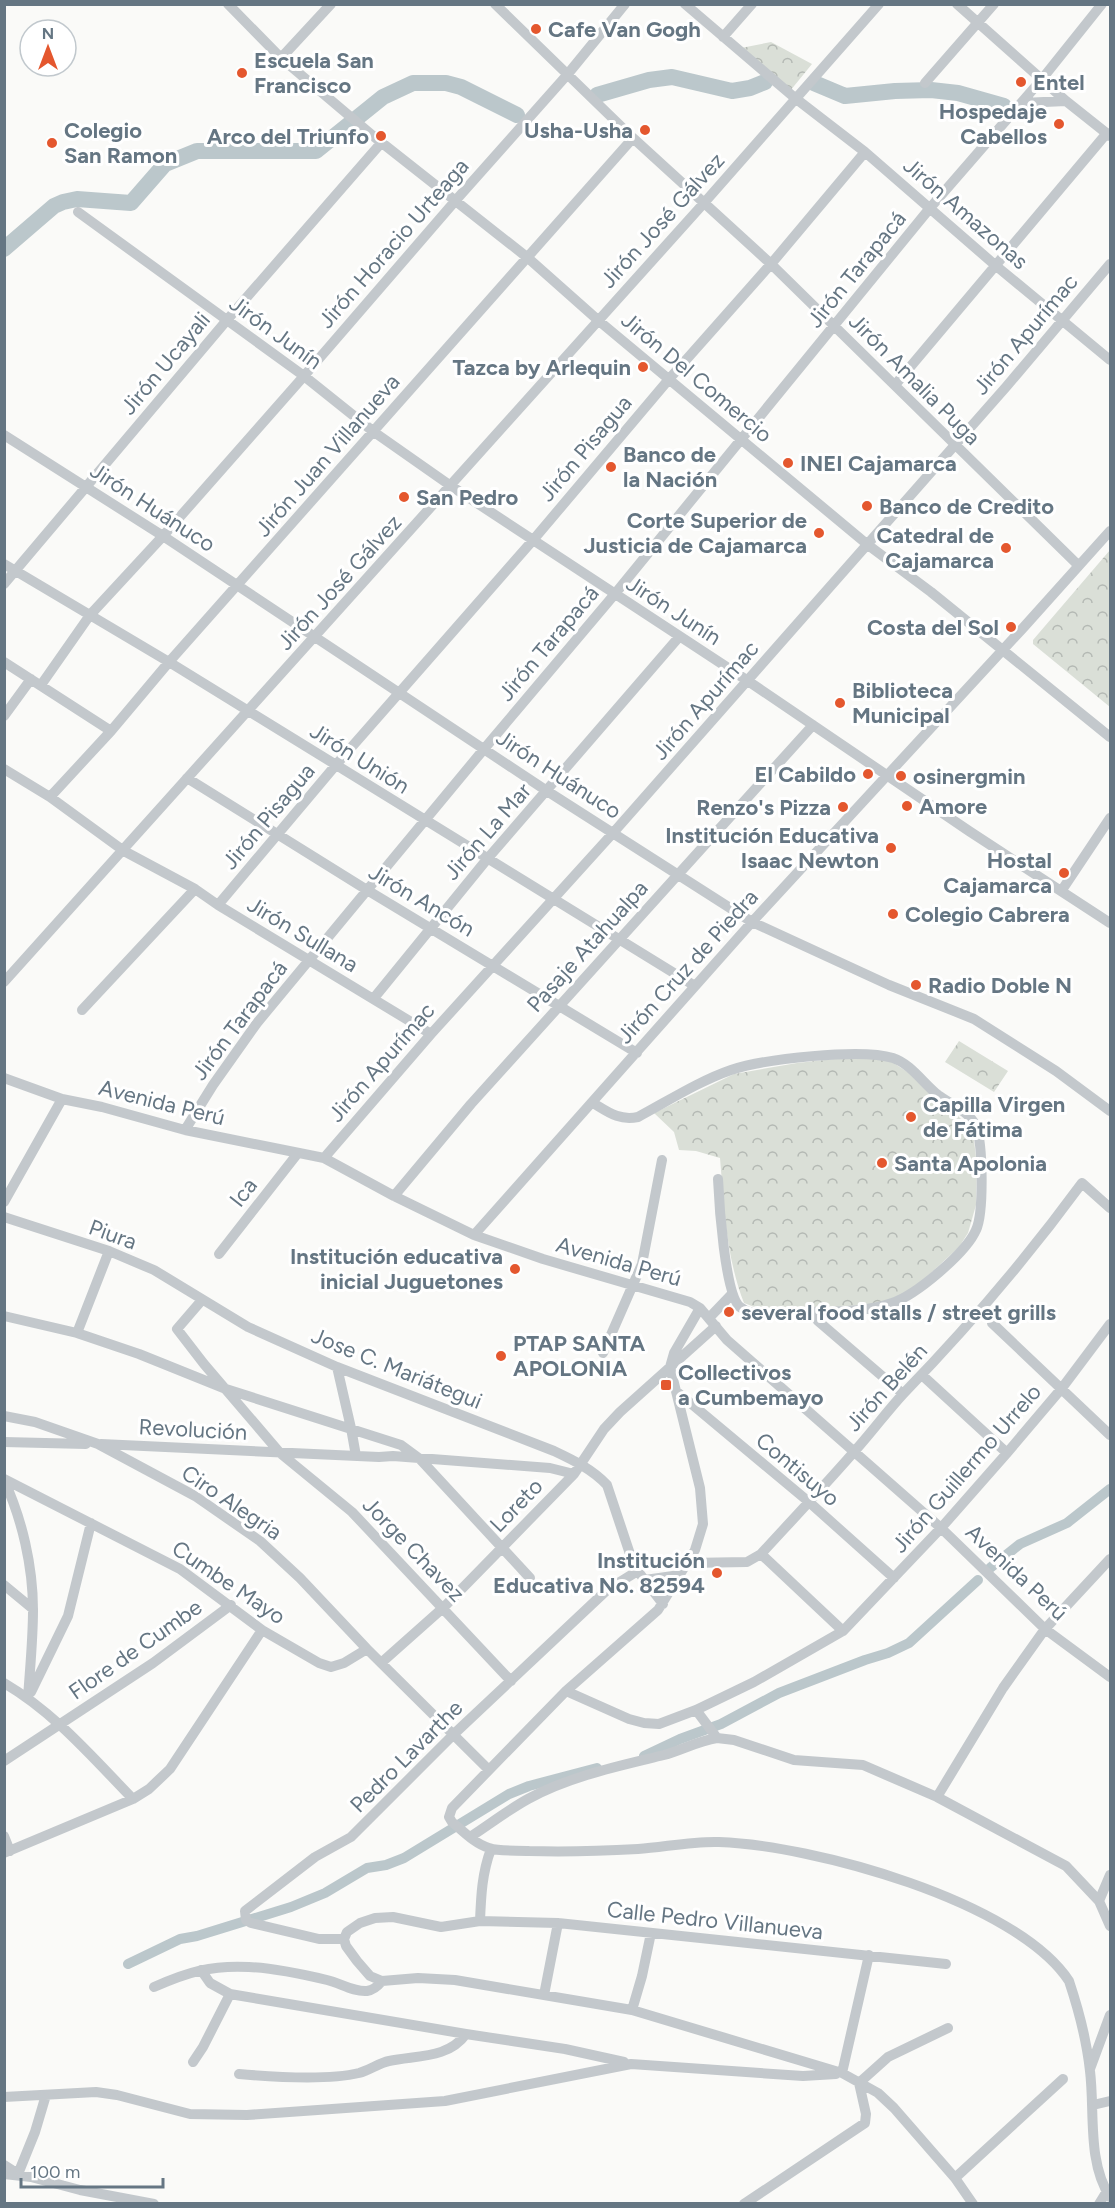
<svg xmlns="http://www.w3.org/2000/svg" width="1115" height="2208" viewBox="0 0 1115 2208" font-family="Figtree,sans-serif">
<defs>
<pattern id="forest-crowns" width="20" height="18" patternUnits="userSpaceOnUse" patternTransform="scale(1.5)"><rect width="20" height="18" fill="#dadfd7"/><path d="M2 6a3 3 0 1 1 6 0M12 15a3 3 0 1 1 6 0" fill="none" stroke="#b4b9b4"/></pattern>
</defs>
<rect width="100%" height="100%" fill="#fafaf8"/>
<path fill="url(#forest-crowns)" d="M771 42 812 64 790 91 741 48Z
M1110 550V707L1033 644V640Z
M959 1041 1008 1071 994 1092 945 1062Z
M861 1056 892 1062 912 1075 951 1109 973 1131 977 1167 976 1205 968 1233 959 1247 919 1284 893 1300 866 1305 836 1307 757 1308 744 1303C726 1257 724 1206 720 1158L696 1151 679 1150 674 1132 654 1113 734 1074 797 1063Z"/>
<g fill="none" stroke-linecap="round" stroke-linejoin="round">
<path stroke="#bbc7cb" stroke-width="10" d="M990 1568 1020 1544 1067 1523 1110 1489
M644 1756 680 1739 721 1724 779 1693 865 1660 888 1653 909 1643 978 1580
M128 1964 180 1939 197 1936 291 1907 325 1893 367 1868 386 1865 404 1858 509 1794 529 1786 597 1768"/>
<path stroke="#bbc7cb" stroke-width="16" d="M814 83 845 96 895 91 931 90 958 93 1004 106
M597 95 649 80 672 77 732 91 750 88 765 82
M4 249 54 206 63 202 77 199 131 203 165 164 197 151H316L383 97 413 83H446L461 87 517 115"/>
<path stroke="#c3c8cc" stroke-width="10" d="M228 4 281 58 372 135 528 258 599 321 868 545 931 592 1110 737
M495 4 633 138 771 264 1078 565
M685 4 795 98 865 152 995 265 1110 360
M957 4 1066 101 1110 136
M723 37 752 4
M281 58 331 4
M925 83 994 4
M1022 103 1066 101
M78 212 304 376 374 432 451 486 748 681 969 831 1110 923
M895 385 1107 133
M4 435 163 536 547 791 752 922 889 985 974 1019 1056 1071 1110 1111
M4 564 169 662 695 986
M4 584 227 320 382 142
M4 662 111 731
M41 685 90 615 163 536 304 376 456 200 567 75 625 4
M4 716 31 679
M4 769 50 797 124 851 195 889 218 905 431 1034
M187 778 367 890 637 1053
M50 797 111 731 169 662 633 138
M1062 890 1110 818
M218 905 335 766 534 539 670 378 771 264 865 152
M4 982 704 203 879 4
M374 998 488 858 679 637
M82 1010 195 889
M4 1078 62 1099 102 1107 185 1130 324 1158 394 1196 474 1235 543 1259 690 1302 700 1308 727 1340 941 1528 1045 1629 1110 1677
M593 1103C608 1112 619 1121 638 1117 668 1101 699 1081 731 1070 764 1059 861 1048 893 1058 911 1064 923 1083 938 1095 950 1104 969 1111 976 1126 983 1144 984 1213 976 1230 966 1253 916 1295 892 1303 864 1313 832 1311 802 1312 784 1313 756 1320 740 1307 725 1295 719 1202 718 1179
M185 1130 213 1085 257 1023 484 749 614 595 930 208 1042 79 1102 4
M324 1158 431 1034 613 833 1006 387 1110 264
M394 1196 471 1104 813 725
M4 1202 62 1099
M4 1217 109 1251 154 1270 248 1327 337 1367 554 1451C573 1460 592 1469 607 1485L636 1572
M474 1235 752 922 1023 628 1110 531
M219 1254 298 1153
M202 1300 177 1329 204 1364 280 1453 352 1512 511 1681
M700 1308 674 1353 670 1367 700 1488 703 1524 695 1550 658 1610 566 1691 489 1770 452 1808 449 1817 452 1822C463 1831 475 1844 489 1848 500 1852 517 1850 529 1851 565 1852 602 1851 638 1849 665 1847 693 1841 719 1842 812 1845 1017 1901 1069 1981 1078 2008 1087 2043 1090 2071 1095 2111 1087 2162 1110 2197
M810 1312 818 1321 903 1394
M4 1316 77 1333 139 1354 226 1389 401 1445 420 1459 530 1578
M709 1318 732 1294
M992 1323 1110 1435
M77 1333 109 1251
M603 1353 642 1264 662 1160
M337 1367 351 1428 356 1456
M923 1376 1007 1453
M676 1391 809 1502 894 1578
M4 1416 35 1422 98 1444 195 1496 260 1541 300 1578 367 1649 489 1770
M4 1442 86 1444
M101 1444 379 1457 393 1456 550 1468 574 1474
M4 1479 180 1569 262 1630 319 1663 331 1667 344 1663 367 1649
M4 1480C22 1519 33 1566 33 1610 33 1639 30 1668 28 1698
M761 1554 843 1631
M688 1563 747 1562 761 1554C794 1518 828 1482 860 1445 875 1428 889 1409 904 1393 968 1327 1027 1258 1082 1183L1110 1208
M645 1580 680 1575
M4 1585 33 1609
M381 1663 444 1607 574 1474 604 1429 620 1412 716 1326
M4 1683C55 1713 92 1757 133 1799
M566 1691 629 1719 644 1723 659 1724 696 1710 754 1682 843 1631 941 1528 1007 1453 1062 1388 1110 1324
M31 1692 68 1616 91 1523
M696 1710 717 1738 734 1740 794 1760 863 1765 937 1797 1066 1866 1099 1901 1110 1926
M4 1761 153 1663 231 1605
M937 1797 1003 1688 1045 1629 1110 1559
M4 1836 10 1851
M470 1837C490 1824 508 1810 528 1799 570 1776 619 1766 664 1755 682 1750 698 1741 717 1738
M4 1853 133 1799 149 1789 170 1769 262 1630
M1099 1901 1110 1875
M480 1921C481 1896 482 1873 491 1849
M344 1939H319L251 1923 246 1920 245 1911 315 1857 351 1837 454 1734 607 1590 636 1572 640 1574 663 1604
M946 1964 558 1923 480 1921 441 1927 393 1917 375 1918 360 1923 347 1932 344 1939 346 1946 357 1961 370 1976 382 1981 418 1978 455 1980 632 2010 842 2073 878 2093 894 2108 955 2178 973 2204
M201 1970 210 1983 230 1994 466 2034 565 2049 624 2062
M154 1987C188 1972 211 1965 249 1967 275 1968 302 1974 327 1980 340 1983 353 1992 367 1991 374 1990 378 1986 382 1981
M544 1995 558 1923
M632 2010 642 1976 651 1933
M193 2062 203 2047 230 1994
M1090 2069 1110 2015
M842 2073 869 1955
M239 2074C273 2077 326 2081 359 2073 370 2070 379 2063 389 2061 416 2055 448 2059 466 2034
M4 2097 96 2092 117 2095 190 2114 247 2115 445 2101 631 2064 803 2076 836 2074
M1093 2105 1110 2101
M4 2165 18 2174 35 2132 46 2095
M4 2174 31 2177 80 2190 154 2204
M955 2178 1063 2079
M744 2204 865 2123 866 2114 859 2083 888 2057 948 2028
M1099 2204 1107 2191"/>
</g>
<g fill="#e4572e" stroke="#fff" stroke-width="2">
<circle cx="536" cy="29" r="6"/>
<circle cx="242" cy="73" r="6"/>
<circle cx="1021" cy="82" r="6"/>
<circle cx="1059" cy="124" r="6"/>
<circle cx="645" cy="130" r="6"/>
<circle cx="381" cy="136" r="6"/>
<circle cx="52" cy="143" r="6"/>
<circle cx="643" cy="367" r="6"/>
<circle cx="788" cy="463" r="6"/>
<circle cx="611" cy="467" r="6"/>
<circle cx="404" cy="497" r="6"/>
<circle cx="867" cy="506" r="6"/>
<circle cx="819" cy="533" r="6"/>
<circle cx="1006" cy="548" r="6"/>
<circle cx="1011" cy="627" r="6"/>
<circle cx="840" cy="703" r="6"/>
<circle cx="868" cy="774" r="6"/>
<circle cx="901" cy="776" r="6"/>
<circle cx="907" cy="806" r="6"/>
<circle cx="843" cy="807" r="6"/>
<circle cx="891" cy="848" r="6"/>
<circle cx="1064" cy="873" r="6"/>
<circle cx="893" cy="914" r="6"/>
<circle cx="916" cy="985" r="6"/>
<circle cx="911" cy="1117" r="6"/>
<circle cx="882" cy="1163" r="6"/>
<circle cx="515" cy="1269" r="6"/>
<circle cx="729" cy="1312" r="6"/>
<circle cx="501" cy="1356" r="6"/>
<rect x="660" y="1379" width="12" height="12" rx="3"/>
<circle cx="717" cy="1573" r="6"/>
</g>
<g text-anchor="middle" stroke-width="6" stroke-linejoin="round" paint-order="stroke">
<g font-size="22" font-weight="bold" fill="#657683" stroke="#fff" text-anchor="start">
<text x="548" y="37">Cafe Van Gogh</text>
<text x="254" y="68">Escuela San<tspan x="254" dy="25">Francisco</tspan></text>
<text x="1033" y="90">Entel</text>
<text x="1047" y="119" text-anchor="end">Hospedaje<tspan x="1047" dy="25">Cabellos</tspan></text>
<text x="64" y="138">Colegio<tspan x="64" dy="25">San Ramon</tspan></text>
<text x="633" y="138" text-anchor="end">Usha-Usha</text>
<text x="369" y="144" text-anchor="end">Arco del Triunfo</text>
<text x="631" y="375" text-anchor="end">Tazca by Arlequin</text>
<text x="623" y="462">Banco de<tspan x="623" dy="25">la Nación</tspan></text>
<text x="800" y="471">INEI Cajamarca</text>
<text x="416" y="505">San Pedro</text>
<text x="879" y="514">Banco de Credito</text>
<text x="807" y="528" text-anchor="end">Corte Superior de<tspan x="807" dy="25">Justicia de Cajamarca</tspan></text>
<text x="994" y="543" text-anchor="end">Catedral de<tspan x="994" dy="25">Cajamarca</tspan></text>
<text x="999" y="635" text-anchor="end">Costa del Sol</text>
<text x="852" y="698">Biblioteca<tspan x="852" dy="25">Municipal</tspan></text>
<text x="856" y="782" text-anchor="end">El Cabildo</text>
<text x="913" y="784">osinergmin</text>
<text x="919" y="814">Amore</text>
<text x="831" y="815" text-anchor="end">Renzo's Pizza</text>
<text x="879" y="843" text-anchor="end">Institución Educativa<tspan x="879" dy="25">Isaac Newton</tspan></text>
<text x="1052" y="868" text-anchor="end">Hostal<tspan x="1052" dy="25">Cajamarca</tspan></text>
<text x="905" y="922">Colegio Cabrera</text>
<text x="928" y="993">Radio Doble N</text>
<text x="923" y="1112">Capilla Virgen<tspan x="923" dy="25">de Fátima</tspan></text>
<text x="894" y="1171">Santa Apolonia</text>
<text x="503" y="1264" text-anchor="end">Institución educativa<tspan x="503" dy="25">inicial Juguetones</tspan></text>
<text x="741" y="1320">several food stalls / street grills</text>
<text x="513" y="1351">PTAP SANTA<tspan x="513" dy="25">APOLONIA</tspan></text>
<text x="678" y="1380">Collectivos<tspan x="678" dy="25">a Cumbemayo</tspan></text>
<text x="705" y="1568" text-anchor="end">Institución<tspan x="705" dy="25">Educativa No. 82594</tspan></text>
</g>
<g font-size="22" fill="#657683" stroke="#fff">
<text transform="translate(966 213) rotate(41)" y="8">Jirón Amazonas</text>
<text transform="translate(662 220) rotate(-48)" y="8">Jirón José Gálvez</text>
<text transform="translate(393 243) rotate(-49)" y="8">Jirón Horacio Urteaga</text>
<text transform="translate(856 269) rotate(-51)" y="8">Jirón Tarapacá</text>
<text transform="translate(276 332) rotate(36)" y="8">Jirón Junín</text>
<text transform="translate(1025 334) rotate(-50)" y="8">Jirón Apurímac</text>
<text transform="translate(165 363) rotate(-50)" y="8">Jirón Ucayali</text>
<text transform="translate(697 377) rotate(40)" y="8">Jirón Del Comercio</text>
<text transform="translate(915 379) rotate(45)" y="8">Jirón Amalia Puga</text>
<text transform="translate(585 448) rotate(-50)" y="8">Jirón Pisagua</text>
<text transform="translate(327 455) rotate(-49)" y="8">Jirón Juan Villanueva</text>
<text transform="translate(153 507) rotate(33)" y="8">Jirón Huánuco</text>
<text transform="translate(339 582) rotate(-48)" y="8">Jirón José Gálvez</text>
<text transform="translate(674 610) rotate(33)" y="8">Jirón Junín</text>
<text transform="translate(548 643) rotate(-50)" y="8">Jirón Tarapacá</text>
<text transform="translate(705 700) rotate(-49)" y="8">Jirón Apurímac</text>
<text transform="translate(360 758) rotate(32)" y="8">Jirón Unión</text>
<text transform="translate(559 774) rotate(33)" y="8">Jirón Huánuco</text>
<text transform="translate(268 816) rotate(-50)" y="8">Jirón Pisagua</text>
<text transform="translate(487 831) rotate(-49)" y="8">Jirón La Mar</text>
<text transform="translate(422 900) rotate(31)" y="8">Jirón Ancón</text>
<text transform="translate(303 934) rotate(31)" y="8">Jirón Sullana</text>
<text transform="translate(587 946) rotate(-48)" y="8">Pasaje Atahualpa</text>
<text transform="translate(687 966) rotate(-48)" y="8">Jirón Cruz de Piedra</text>
<text transform="translate(239 1020) rotate(-53)" y="8">Jirón Tarapacá</text>
<text transform="translate(381 1062) rotate(-49)" y="8">Jirón Apurímac</text>
<text transform="translate(162 1102) rotate(14)" y="8">Avenida Perú</text>
<text transform="translate(243 1192) rotate(-52)" y="8">Ica</text>
<text transform="translate(113 1234) rotate(20)" y="8">Piura</text>
<text transform="translate(619 1261) rotate(16)" y="8">Avenida Perú</text>
<text transform="translate(397 1368) rotate(22)" y="8">Jose C. Mariátegui</text>
<text transform="translate(886 1387) rotate(-48)" y="8">Jirón Belén</text>
<text transform="translate(193 1429) rotate(3)" y="8">Revolución</text>
<text transform="translate(966 1468) rotate(-49)" y="8">Jirón Guillermo Urrelo</text>
<text transform="translate(798 1469) rotate(40)" y="8">Contisuyo</text>
<text transform="translate(232 1502) rotate(34)" y="8">Ciro Alegria</text>
<text transform="translate(516 1505) rotate(-46)" y="8">Loreto</text>
<text transform="translate(414 1549) rotate(46)" y="8">Jorge Chavez</text>
<text transform="translate(1017 1572) rotate(43)" y="8">Avenida Perú</text>
<text transform="translate(229 1582) rotate(34)" y="8">Cumbe Mayo</text>
<text transform="translate(135 1649) rotate(-35)" y="8">Flore de Cumbe</text>
<text transform="translate(406 1756) rotate(-45)" y="8">Pedro Lavarthe</text>
<text transform="translate(715 1920) rotate(6)" y="8">Calle Pedro Villanueva</text>
</g>
</g>
<rect width="1115" height="2208" fill="none" stroke="#657683" stroke-width="12"/>
<g transform="translate(48 48)"><circle r="28" fill="#ffffff" stroke="#c1c8cd" stroke-width="1.5"/>
<path d="M0-4.5L10 22L0 15L-10 22Z" fill="#e4572e"/>
<text y="-9" font-size="16" font-weight="bold" text-anchor="middle" fill="#657683">N</text>
</g>
<path d="M21 2178v9h142v-9" fill="none" stroke="#657683" stroke-width="3"/>
<text x="30" y="2178" font-size="18" fill="#657683" stroke="#ffffff" stroke-width="4.5" paint-order="stroke">100 m</text>
</svg>
